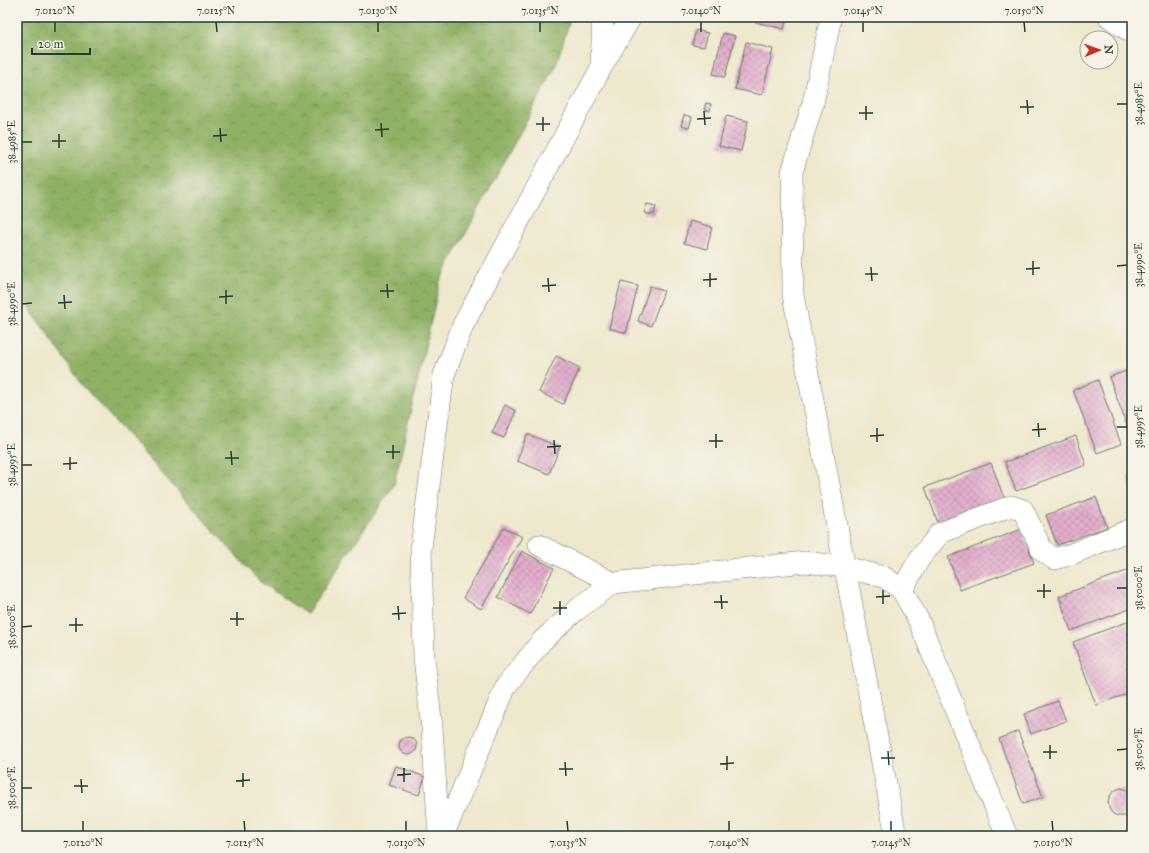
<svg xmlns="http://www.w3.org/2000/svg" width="1149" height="853" viewBox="0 0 1149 853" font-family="'IM FELL Great Primer',serif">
<defs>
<pattern id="forest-crowns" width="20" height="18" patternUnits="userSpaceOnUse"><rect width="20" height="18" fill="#90b165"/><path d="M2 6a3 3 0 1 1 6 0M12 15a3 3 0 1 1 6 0" fill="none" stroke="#759154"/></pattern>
<pattern id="building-cross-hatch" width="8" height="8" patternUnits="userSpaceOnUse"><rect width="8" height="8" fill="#e3afcd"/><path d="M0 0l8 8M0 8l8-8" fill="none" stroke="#b790a7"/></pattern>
</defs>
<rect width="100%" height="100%" fill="#f7f3e8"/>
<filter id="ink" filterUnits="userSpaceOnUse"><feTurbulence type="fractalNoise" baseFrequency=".025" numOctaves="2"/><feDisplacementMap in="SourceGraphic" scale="8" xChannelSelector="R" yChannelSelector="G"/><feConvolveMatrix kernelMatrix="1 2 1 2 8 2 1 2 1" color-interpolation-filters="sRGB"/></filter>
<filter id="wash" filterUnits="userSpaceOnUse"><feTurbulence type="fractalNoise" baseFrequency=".012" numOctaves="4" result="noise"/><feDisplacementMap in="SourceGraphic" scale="16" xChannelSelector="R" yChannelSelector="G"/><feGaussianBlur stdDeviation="0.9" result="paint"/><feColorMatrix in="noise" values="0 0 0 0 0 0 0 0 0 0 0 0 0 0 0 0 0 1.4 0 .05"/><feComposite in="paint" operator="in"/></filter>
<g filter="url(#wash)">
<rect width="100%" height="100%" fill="#eee8cd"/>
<path fill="url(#forest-crowns)" stroke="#58774c" d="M17 17H571L555 68 440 281 394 485 307 614 260 582 83 386 17 290Z"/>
<g id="blocks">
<path fill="url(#building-cross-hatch)" d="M756 17H787L784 29 755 22Z
M696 30 708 33 704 47 692 45Z
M723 33 735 36 725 77 713 74Z
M746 42 773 49 762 95 735 89Z
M706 103 711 104 710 111 704 110Z
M684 115 692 117 689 128 681 126Z
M726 116 748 121 741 151 719 146Z
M647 204 656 206 654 215 644 213Z
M690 221 712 227 707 249 684 243Z
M621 282 638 286 626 333 609 328Z
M650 286 664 291 651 326 638 321Z
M556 356 580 368 563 404 539 392Z
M1132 369V439L1109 377Z
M1098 380 1121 444 1097 453 1073 390Z
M505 405 516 411 504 438 492 433Z
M527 434 560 447 549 474 517 461Z
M1076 436 1086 465 1016 491 1005 462Z
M991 463 1004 498 938 523 925 487Z
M1132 475V490L1127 477Z
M1096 497 1107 527 1057 545 1046 515Z
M504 527 522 537 481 609 463 598Z
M1022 529 1034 563 960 590 948 557Z
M522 551 554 568 530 614 498 597Z
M1132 569V608L1071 631 1059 596Z
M1132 620V692L1096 705 1073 642Z
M1058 701 1066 721 1031 734 1024 714Z
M1018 731 1043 797 1023 804 999 739Z
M399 746a9 9 0 1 1 18 0a9 9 0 1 1-18 0Z
M396 766 425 777 419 795 389 785Z
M1120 788 1125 789 1132 793V813L1127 816H1117L1112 813 1109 808 1108 801 1110 796 1114 791Z"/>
</g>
</g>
<g filter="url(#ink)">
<use href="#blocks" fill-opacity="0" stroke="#67796a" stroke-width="1"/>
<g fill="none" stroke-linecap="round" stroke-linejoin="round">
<g stroke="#67796a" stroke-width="22">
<path id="minor" d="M831 17 813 103 792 172 793 295 896 836
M1109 17 1132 33
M601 65 603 17
M539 545 613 583
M902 590 920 558 940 533 1011 506 1023 510 1042 550 1054 559 1069 555 1132 529
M439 836 432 728 424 658 421 548 436 432 444 375 463 325 601 68 631 17
M443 836 506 686 542 641 574 612 613 583 805 562 845 567 884 577 902 590 918 619 1007 836"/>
</g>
<use href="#minor" stroke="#fff" stroke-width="21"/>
</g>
</g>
<path fill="none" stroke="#1f3d34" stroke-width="1.5" d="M55 22V32M216 22 217 32M378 22V32M540 22V32M701 22V32M863 22V32M1024 22 1025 32M1027 100 1028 114M1117 104H1127M866 106V120M1020 107H1034M704 111 705 125M859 113H873M543 117V131M697 119 711 118M381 123 382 137M536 124H550M220 128 221 142M375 130 389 129M59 134V148M213 136 227 135M52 141H66M22 142H32M1033 261V275M1117 266 1127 265M871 267 872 281M1026 269 1040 268M710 273V287M865 274H878M548 278 549 292M703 280 717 279M387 284 388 298M542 286 556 285M226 290V304M380 291H394M64 295 65 309M219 297 233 296M58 303 72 302M22 304 32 303M1038 423 1039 437M1117 427H1127M877 428V442M1032 430 1046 429M716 434V448M870 436 884 435M554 440 555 454M709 441H723M393 445V459M547 447 561 446M231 451 232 465M386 452H400M70 457V470M225 458H239M63 464 77 463M22 465H32M1044 584V598M1117 588H1127M883 590V604M1037 591H1051M721 595 722 609M876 597 890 596M560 601V615M714 602H728M398 606 399 620M553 608H567M237 612V626M392 614 406 613M76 618V632M230 619H244M69 625H83M22 627 32 626M1050 745V759M1117 750 1127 749M888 751 889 765M1043 752H1057M727 756V770M881 758H895M565 762 566 776M720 764 734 763M404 768V782M559 769H573M243 773V787M397 775 411 774M81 779 82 793M236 781 250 780M74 786H88M22 788H32M83 821V831M244 821 245 831M406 821V831M567 821 568 831M729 821V831M891 821V831M1052 821 1053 831"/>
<rect width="1149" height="853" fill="none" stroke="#f7f3e8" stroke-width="44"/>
<g transform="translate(1099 50) rotate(88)"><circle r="19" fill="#f7f3e8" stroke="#a1aaa0"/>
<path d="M0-3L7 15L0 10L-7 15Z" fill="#c8321e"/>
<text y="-6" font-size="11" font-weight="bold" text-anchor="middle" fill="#1f3d34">N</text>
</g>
<path d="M32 48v6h58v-6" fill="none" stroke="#1f3d34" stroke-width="2"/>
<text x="38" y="48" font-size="12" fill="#1f3d34" stroke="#f7f3e8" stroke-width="3" paint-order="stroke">20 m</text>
<rect x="22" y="22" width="1105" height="809" fill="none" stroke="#1f3d34" stroke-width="1.5"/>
<g font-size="10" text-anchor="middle" fill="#1f3d34">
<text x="55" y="14">7.0120°N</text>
<text x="216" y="14">7.0125°N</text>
<text x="378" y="14">7.0130°N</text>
<text x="540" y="14">7.0135°N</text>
<text x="701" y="14">7.0140°N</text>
<text x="863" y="14">7.0145°N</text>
<text x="1024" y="14">7.0150°N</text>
<text transform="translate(1138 104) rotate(-90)" y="4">38.4985°E</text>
<text transform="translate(11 142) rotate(-90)" y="4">38.4985°E</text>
<text transform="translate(1138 265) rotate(-90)" y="4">38.4990°E</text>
<text transform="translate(11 304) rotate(-90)" y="4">38.4990°E</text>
<text transform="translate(1138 427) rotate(-90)" y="4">38.4995°E</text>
<text transform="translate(11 465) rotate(-90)" y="4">38.4995°E</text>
<text transform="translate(1138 588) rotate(-90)" y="4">38.5000°E</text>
<text transform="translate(11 627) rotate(-90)" y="4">38.5000°E</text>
<text transform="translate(1138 749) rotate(-90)" y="4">38.5005°E</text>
<text transform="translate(11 788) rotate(-90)" y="4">38.5005°E</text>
<text x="83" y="846">7.0120°N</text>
<text x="245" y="846">7.0125°N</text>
<text x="406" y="846">7.0130°N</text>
<text x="568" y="846">7.0135°N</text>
<text x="729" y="846">7.0140°N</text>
<text x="891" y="846">7.0145°N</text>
<text x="1053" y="846">7.0150°N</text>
</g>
</svg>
